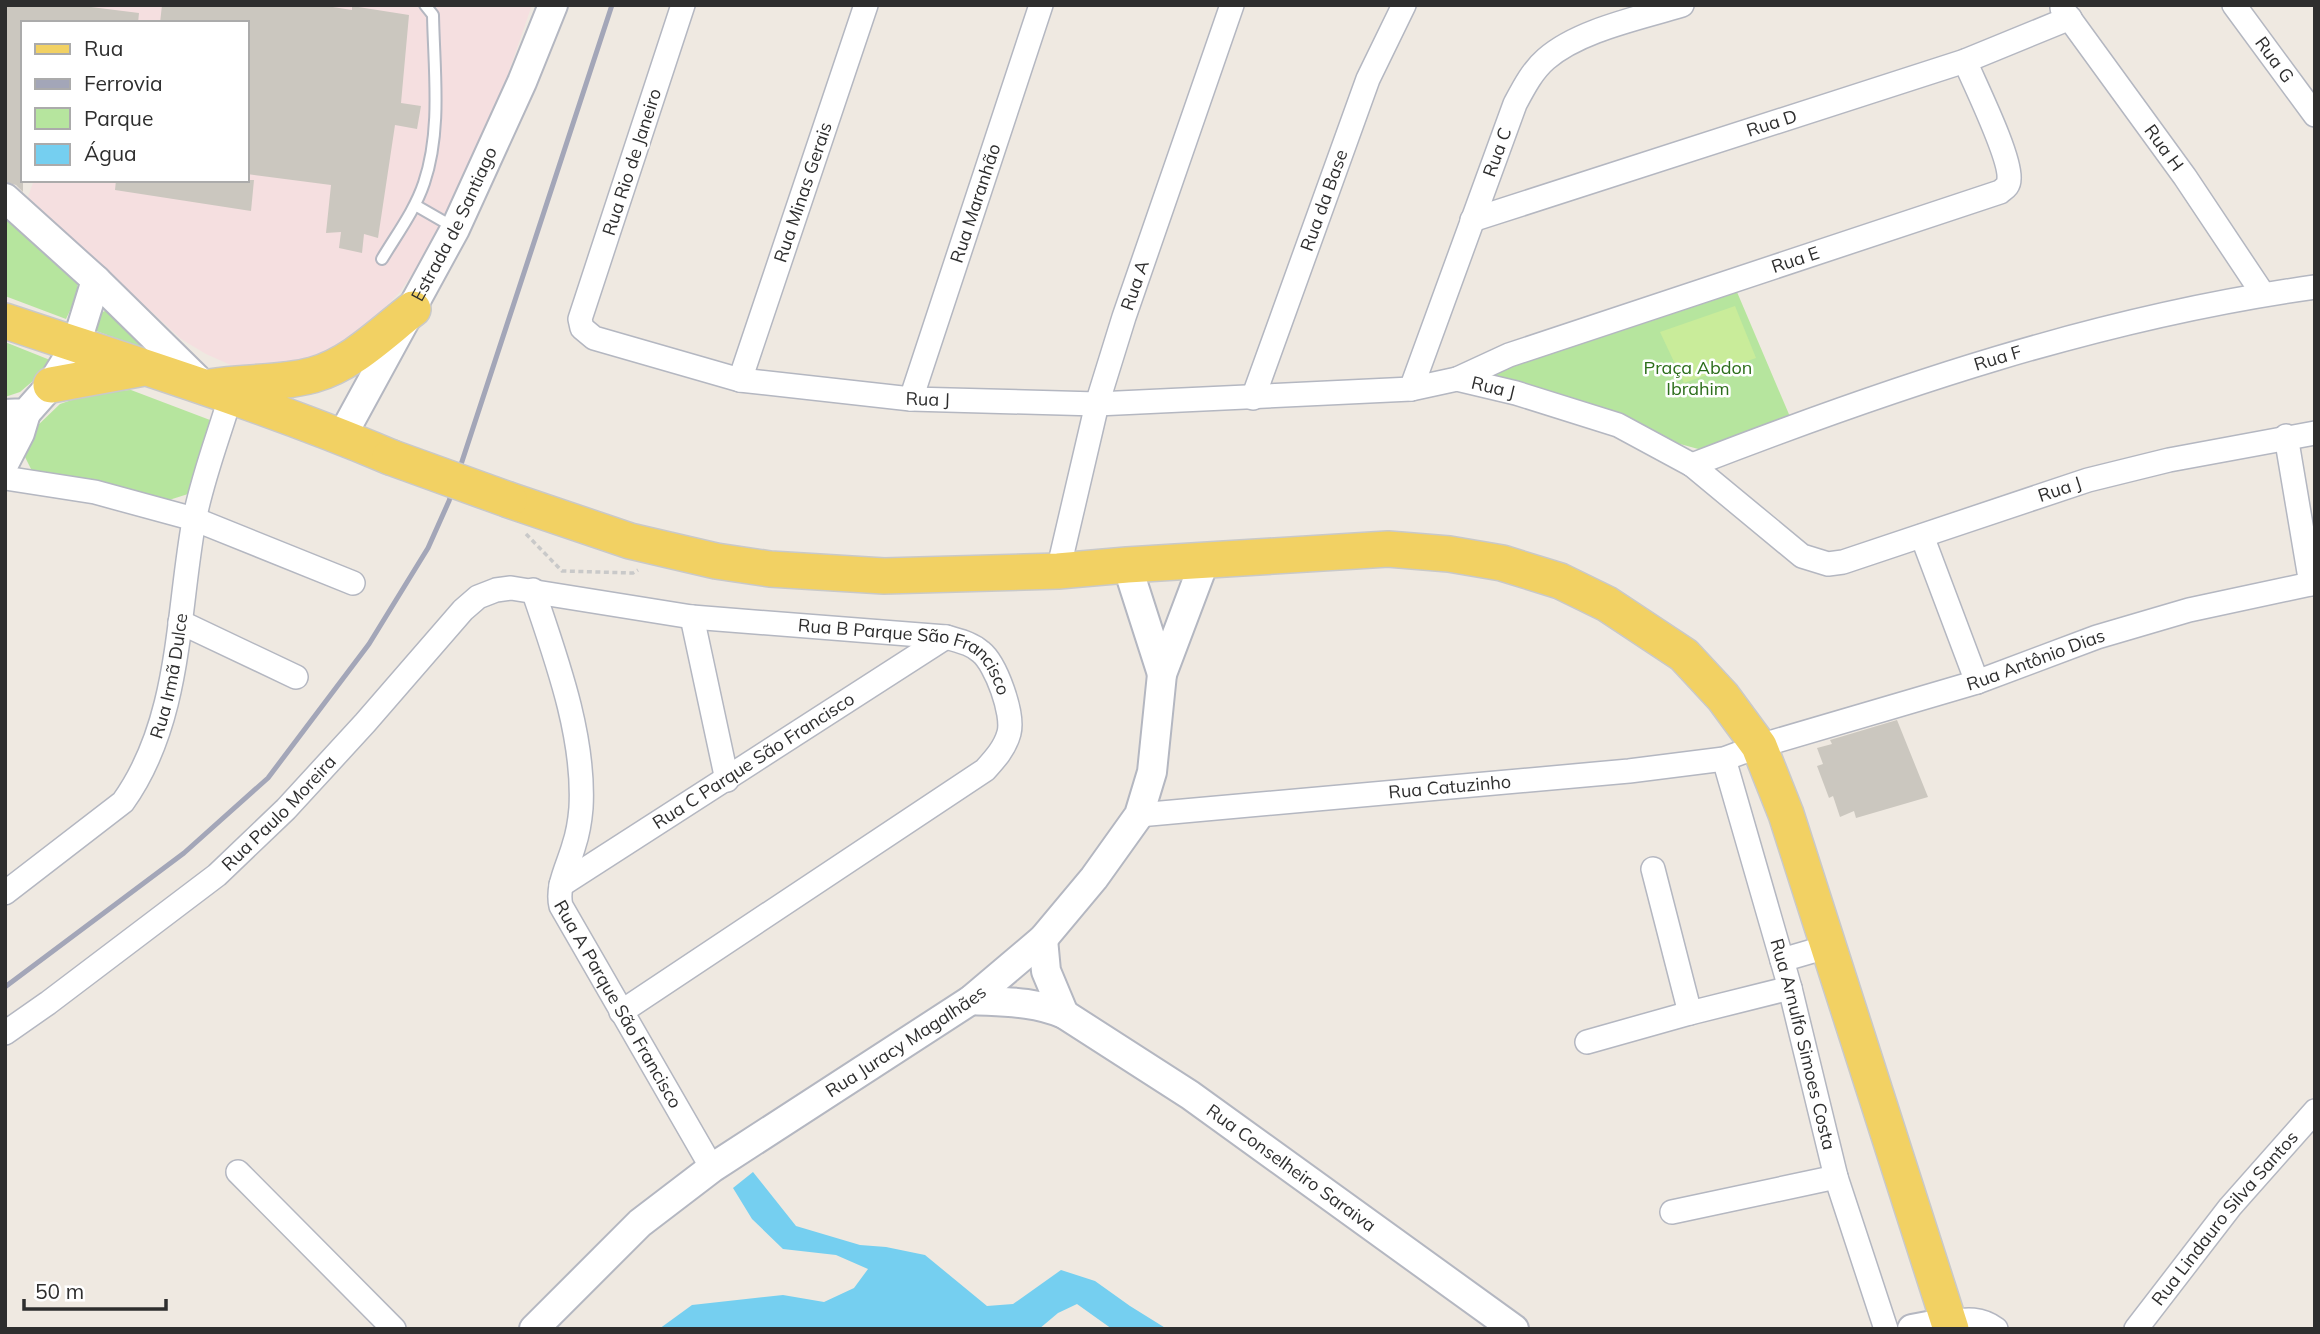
<svg xmlns="http://www.w3.org/2000/svg" width="2320" height="1334" viewBox="0 0 2320 1334" font-family="Mulish,sans-serif">
<rect width="100%" height="100%" fill="#efe9e1"/>
<path fill="#f5dfe0" d="M95 5H532L506 80 455 199 429 249 400 292 368 325 337 350 297 365 264 368 233 366 206 354 181 339 28 197 34 180H247V23H88Z"/>
<path fill="#b6e59e" d="M5 213 78 279 77 296 66 319 5 296Z
M1737 292 1791 419 1702 450 1669 441 1633 420 1621 416 1489 380 1491 371Z
M112 308 165 356 88 328 98 314Z
M5 342 55 362 20 392 5 397Z
M131 390 210 420 209 438 198 481 188 494 166 501 33 473 25 457 35 428 60 404 95 392Z"/>
<path fill="#c9ec9a" d="M1735 306 1756 358 1684 383 1660 332Z"/>
<path fill="#75cff0" d="M753 1172 796 1226 860 1245 886 1247 925 1255 987 1306 1013 1304 1061 1270 1095 1281 1130 1306 1167 1329H1112L1077 1304 1058 1313 1039 1329H659L692 1305 783 1295 824 1302 854 1288 868 1269 836 1255 783 1249 752 1219 733 1188Z"/>
<path fill="#cbc7bf" d="M5 5H75L139 13 138 23H23V192L16 185 5 182Z
M162 5H320L352 10V6L409 15 401 103 421 106 417 129 395 125 378 238 364 234 362 253 339 248 341 232 326 233 331 185 247 174V23H160Z
M116 180H254L251 211 115 190Z
M1897 720 1928 797 1856 818 1854 811 1840 817 1833 796 1829 798 1817 766 1823 764 1817 748 1832 744 1830 740Z"/>
<g fill="none" stroke-linecap="round" stroke-linejoin="round">
<g stroke="#b4b7c1" stroke-width="14">
<path id="service" d="M415 205 455 228
M382 259C397 234 415 210 424 183 442 130 434 70 433 15L425 5"/>
</g>
<g stroke="#b4b7c1" stroke-width="26">
<g id="minor">
<path id="s1" d="M683 5 580 319 582 328 594 338 740 380 911 399 1097 404 1411 389 1457 379 1516 393 1618 425 1692 465 1802 556 1828 564 1843 562 2088 480 2169 460 2315 433"/>
<path id="s2" d="M2234 5 2315 115"/>
<path id="s3" d="M2062 8 2185 177 2263 294"/>
<path id="s4" d="M1472 220 1965 61 2070 18"/>
<path id="s5" d="M1457 379 1509 355 2000 192C2005 188 2009 186 2009 179 2011 157 1975 85 1965 61"/>
<path id="s6" d="M740 380 866 5"/>
<path id="s7" d="M1411 389 1515 104C1523 89 1532 71 1546 59 1579 30 1640 18 1682 5"/>
<path id="s8" d="M1253 398 1368 79 1404 5"/>
<path id="s9" d="M911 399 1041 5"/>
<path d="M2286 436 2311 584"/>
<path id="s10" d="M1692 465C1893 387 2100 317 2315 287"/>
<path d="M5 478 95 492 194 519 353 583"/>
<path d="M1922 536 1977 682"/>
<path id="s11" d="M1058 571 1097 404 1124 317 1232 5"/>
<path id="s12" d="M533 590C556 658 585 736 581 808 580 820 578 833 574 845 569 864 556 886 561 906L712 1168"/>
<path d="M692 617 727 780"/>
<path d="M180 622 296 677"/>
<path id="s13" d="M1724 759 1790 988 1836 1177 1886 1329"/>
<path id="s14" d="M1139 815 1629 771 1724 759 1759 746 1977 682 2097 637 2189 610 2315 583"/>
<path d="M1653 869 1690 1013 1790 988"/>
<path id="s15" d="M561 885 946 637"/>
<path id="s16" d="M5 893 123 802C181 721 177 615 194 521 202 479 218 438 230 398"/>
<path d="M1782 960 1830 946"/>
<path id="s17" d="M5 1033 48 1003 217 875 286 809 365 723 463 610 478 597 496 590 511 588 692 617 946 637C959 641 971 643 981 652 996 664 1014 714 1009 733 1005 748 995 759 985 770L621 1012"/>
<path d="M1587 1042 1690 1013"/>
<path d="M238 1172 394 1329"/>
<path d="M1672 1212 1836 1177"/>
<path d="M1949 1322C1967 1319 1981 1318 1996 1329"/>
<path id="s18" d="M2136 1329 2230 1207 2315 1111"/>
</g>
</g>
<g stroke="#b4b7c1" stroke-width="32">
<g id="tertiary">
<path d="M5 198 96 280 76 345 51 385 26 413 5 414"/>
<path d="M96 280 204 386"/>
<path id="s19" d="M342 436 455 229 522 82 553 5"/>
<path d="M5 462 20 433 26 413"/>
<path d="M1127 565 1162 674"/>
<path d="M1043 939 1046 971 1064 1014"/>
<path id="s20" d="M971 1000C1003 1002 1034 1001 1064 1014L1190 1095 1514 1329"/>
<path id="s21" d="M534 1329 640 1223 712 1168 971 1000 1043 939 1094 878 1139 815 1152 772 1162 674 1205 560"/>
<path d="M1912 1329 1949 1322"/>
</g>
</g>
<g stroke="#c9c9c9" stroke-width="38">
<path id="primary" d="M5 321C134 364 265 404 390 457
M51 385 144 368
M210 387C244 381 280 384 313 375 352 364 382 333 413 309
M509 500 630 541 716 561 770 569 884 576 1058 571 1127 565 1388 549 1449 554 1502 563 1560 581 1607 604 1684 655 1723 697 1759 746 1786 814 1951 1329"/>
</g>
<path stroke="#c9c9c9" stroke-width="3.5" stroke-dasharray="5 3.5" stroke-linecap="butt" d="M526 534 562 571 633 573 638 570"/>
<use href="#service" stroke="#fff" stroke-width="10"/>
<use href="#minor" stroke="#fff" stroke-width="23"/>
<use href="#tertiary" stroke="#fff" stroke-width="28"/>
<use href="#primary" stroke="#f2d163" stroke-width="35"/>
<path stroke="#a3a6b8" stroke-width="5" d="M5 987 184 853 268 778 369 644 428 548 449 501 612 5"/>
<g stroke="#c9c9c9" stroke-width="38" stroke-linecap="butt">
<path id="primary-bridge" d="M390 457 509 500"/>
</g>
<use href="#primary-bridge" stroke="#f2d163" stroke-width="35"/>
</g>
<g text-anchor="middle" stroke-width="5" stroke-linejoin="round" paint-order="stroke">
<g font-size="18" fill="#2e2e2e" stroke="#fff">
<text dy="6" stroke="none"><textPath href="#s2" startOffset="68">Rua G</textPath></text>
<text dy="6" stroke="none"><textPath href="#s4" startOffset="315">Rua D</textPath></text>
<text dy="6" stroke="none"><textPath href="#s3" startOffset="173">Rua H</textPath></text>
<text dy="6" stroke="none"><textPath href="#s7" startOffset="252">Rua C</textPath></text>
<text transform="translate(632 162) rotate(-72)" y="6">Rua Rio de Janeiro</text>
<text dy="6" stroke="none"><textPath href="#s6" startOffset="198">Rua Minas Gerais</textPath></text>
<text dy="6" stroke="none"><textPath href="#s8" startOffset="210">Rua da Base</textPath></text>
<text dy="6" stroke="none"><textPath href="#s9" startOffset="206">Rua Maranhão</textPath></text>
<text dy="6" stroke="none"><textPath href="#s19" startOffset="240">Estrada de Santiago</textPath></text>
<text dy="6" stroke="none"><textPath href="#s5" startOffset="359">Rua E</textPath></text>
<text dy="6" stroke="none"><textPath href="#s11" startOffset="296">Rua A</textPath></text>
<text dy="6" stroke="none"><textPath href="#s10" startOffset="324">Rua F</textPath></text>
<text dy="6" stroke="none"><textPath href="#s1" startOffset="1264">Rua J</textPath></text>
<text dy="6" stroke="none"><textPath href="#s1" startOffset="696">Rua J</textPath></text>
<text dy="6" stroke="none"><textPath href="#s1" startOffset="1892">Rua J</textPath></text>
<text dy="6" stroke="none"><textPath href="#s14" startOffset="915">Rua Antônio Dias</textPath></text>
<text dy="6" stroke="none"><textPath href="#s17" startOffset="1088">Rua B Parque São Francisco</textPath></text>
<text dy="6" stroke="none"><textPath href="#s16" startOffset="285">Rua Irmã Dulce</textPath></text>
<text dy="6" stroke="none"><textPath href="#s15" startOffset="229">Rua C Parque São Francisco</textPath></text>
<text dy="6" stroke="none"><textPath href="#s14" startOffset="312">Rua Catuzinho</textPath></text>
<text dy="6" stroke="none"><textPath href="#s17" startOffset="352">Rua Paulo Moreira</textPath></text>
<text dy="6" stroke="none"><textPath href="#s12" startOffset="439">Rua A Parque São Francisco</textPath></text>
<text dy="6" stroke="none"><textPath href="#s21" startOffset="472">Rua Juracy Magalhães</textPath></text>
<text dy="6" stroke="none"><textPath href="#s13" startOffset="296">Rua Arnulfo Simoes Costa</textPath></text>
<text dy="6" stroke="none"><textPath href="#s20" startOffset="369">Rua Conselheiro Saraiva</textPath></text>
<text dy="6" stroke="none"><textPath href="#s18" startOffset="142">Rua Lindauro Silva Santos</textPath></text>
</g>
<g font-size="18" fill="#2c6e1b" stroke="#fff">
<text x="1698" y="374">Praça Abdon<tspan x="1698" dy="21">Ibrahim</tspan></text>
</g>
</g>
<rect width="2320" height="1334" fill="none" stroke="#2e2e2e" stroke-width="14"/>
<rect x="21" y="21" width="228" height="161" fill="#ffffff" stroke="#ababab" stroke-width="2"/>
<rect x="35" y="44" width="35" height="10" fill="#f2d163" stroke="#ababab" stroke-width="2"/>
<text x="84" y="56" font-size="21" fill="#2e2e2e">Rua</text>
<rect x="35" y="79" width="35" height="10" fill="#a3a6b8" stroke="#ababab" stroke-width="2"/>
<text x="84" y="91" font-size="21" fill="#2e2e2e">Ferrovia</text>
<rect x="35" y="108" width="35" height="21" fill="#b6e59e" stroke="#ababab" stroke-width="2"/>
<text x="84" y="126" font-size="21" fill="#2e2e2e">Parque</text>
<rect x="35" y="144" width="35" height="21" fill="#75cff0" stroke="#ababab" stroke-width="2"/>
<text x="84" y="161" font-size="21" fill="#2e2e2e">Água</text>
<path d="M24 1299v10h142v-10" fill="none" stroke="#2e2e2e" stroke-width="3.5"/>
<text x="35" y="1299" font-size="21" fill="#2e2e2e" stroke="#ffffff" stroke-width="5" paint-order="stroke">50 m</text>
</svg>
